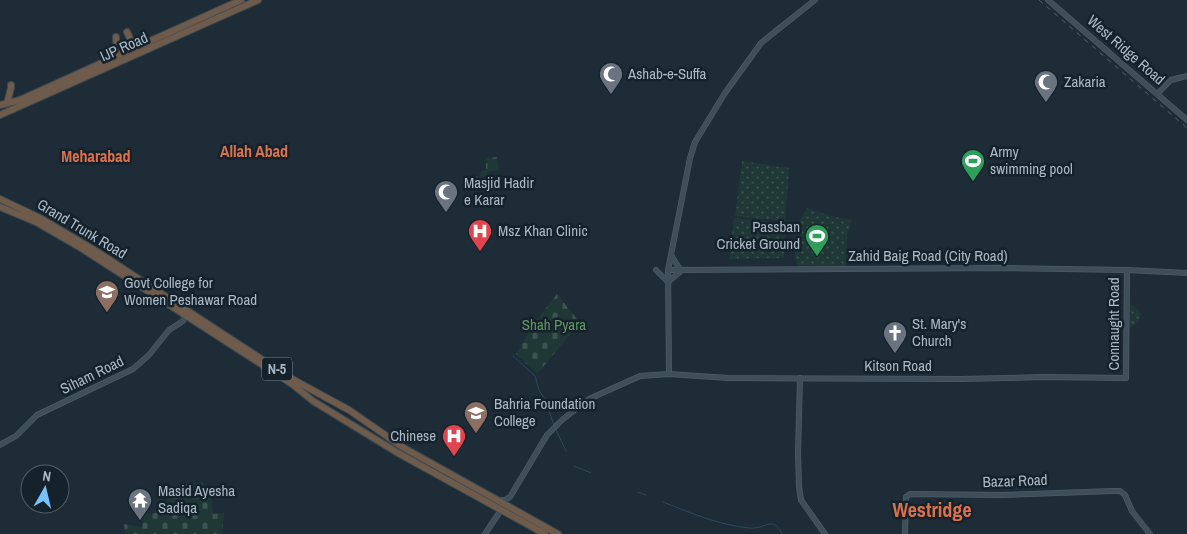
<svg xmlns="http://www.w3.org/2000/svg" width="1187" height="534" viewBox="0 0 1187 534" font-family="'Archivo Narrow',sans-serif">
<defs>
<pattern id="grass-dots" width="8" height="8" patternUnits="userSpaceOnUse" patternTransform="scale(1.25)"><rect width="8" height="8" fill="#1f3836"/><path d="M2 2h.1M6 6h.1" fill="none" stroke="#3d5352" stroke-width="1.8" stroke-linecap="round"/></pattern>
<pattern id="cemetery-stones" width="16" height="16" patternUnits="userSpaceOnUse" patternTransform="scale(1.25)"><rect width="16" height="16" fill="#1f3836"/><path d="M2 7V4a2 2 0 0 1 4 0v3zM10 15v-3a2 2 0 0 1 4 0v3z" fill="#3d5352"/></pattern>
</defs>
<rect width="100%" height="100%" fill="#1d2c37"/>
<path fill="url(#grass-dots)" d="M742 161 789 168 785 221 735 216Z
M807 208 835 217 852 220 847 236 846 266H797C792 246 795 225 807 208Z
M734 218 785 223 784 258 729 259Z
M1129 304 1133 305 1141 313 1139 322 1130 328Z"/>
<path fill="url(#cemetery-stones)" d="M497 157 499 170 488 172 491 183 474 187V177L480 176 481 171 486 170V158Z
M557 294 581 324C564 338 553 358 537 373L516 354 535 322Z
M203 482V486L210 487 213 514 224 513 222 534H125L124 524 142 527 144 514 156 513 158 503H166L171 485H183Z"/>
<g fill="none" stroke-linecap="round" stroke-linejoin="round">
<path stroke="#2c4a5e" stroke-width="1" d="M513 356 535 376 539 390 546 401 554 426
M556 430 566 451
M574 466 591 473
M638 492 646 495
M663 502C691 513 719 525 749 528 765 530 773 514 782 534"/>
<g stroke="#4d5c65" stroke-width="6">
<path id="secondary" d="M1048 0 1187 120
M1157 94 1171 80 1187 76
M656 270 668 282 681 271 671 255
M668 270 1004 268 1127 270 1187 273
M669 374 668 270 690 158 695 142 725 93 756 50 761 43 815 0
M800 378 798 453 799 487 801 500 825 534
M0 445 16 436 37 415 133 369 149 355 169 330 183 321 186 316
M498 500H505L510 497 547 435 562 420 589 399 640 376 669 374 728 378 961 379 1044 377 1126 378 1127 270
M485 534 501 510
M905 534 906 497 910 494 1001 495 1113 491H1120L1125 495 1132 511 1150 534"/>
</g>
<g stroke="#3b4951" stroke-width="8">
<path id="highway" d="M127 32 134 47
M116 37 117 56
M7 103 11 88V85
M0 105 20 100 241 0
M0 115 258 0
M0 199 40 218 96 251 292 379 349 410 404 448 558 534
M0 207 36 222 81 248 292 384 313 401 398 453 545 534"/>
</g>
<use href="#secondary" stroke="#3e4e5a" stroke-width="4.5"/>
<use href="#highway" stroke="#6e5b4c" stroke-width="6"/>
<path stroke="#51636f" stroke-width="1" stroke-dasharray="5 5" stroke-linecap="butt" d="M1039 0 1187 128"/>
</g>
<defs>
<g id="mosque-pin" transform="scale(1.25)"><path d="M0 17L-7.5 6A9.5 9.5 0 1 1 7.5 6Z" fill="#6b7280" stroke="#16222b"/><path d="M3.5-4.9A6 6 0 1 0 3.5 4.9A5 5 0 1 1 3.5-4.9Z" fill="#fff"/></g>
<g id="stadium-pin" transform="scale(1.25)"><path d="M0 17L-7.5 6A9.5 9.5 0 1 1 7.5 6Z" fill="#2e9e5b" stroke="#16222b"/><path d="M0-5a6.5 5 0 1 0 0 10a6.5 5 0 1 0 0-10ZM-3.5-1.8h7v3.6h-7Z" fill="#fff"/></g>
<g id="hospital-pin" transform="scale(1.25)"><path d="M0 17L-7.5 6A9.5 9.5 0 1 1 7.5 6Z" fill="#e0444e" stroke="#16222b"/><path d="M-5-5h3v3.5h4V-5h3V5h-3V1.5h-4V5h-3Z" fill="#fff"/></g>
<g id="university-pin" transform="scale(1.25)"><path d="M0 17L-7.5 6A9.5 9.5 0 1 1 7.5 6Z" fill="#8d6e63" stroke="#16222b"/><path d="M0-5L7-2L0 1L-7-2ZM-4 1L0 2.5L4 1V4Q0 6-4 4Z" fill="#fff"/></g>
<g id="church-pin" transform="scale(1.25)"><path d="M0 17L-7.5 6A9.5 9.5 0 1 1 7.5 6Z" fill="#6b7280" stroke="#16222b"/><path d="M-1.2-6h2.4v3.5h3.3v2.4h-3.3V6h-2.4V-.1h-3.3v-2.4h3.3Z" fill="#fff"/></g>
<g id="temple-pin" transform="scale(1.25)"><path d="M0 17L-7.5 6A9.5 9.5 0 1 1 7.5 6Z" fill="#6b7280" stroke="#16222b"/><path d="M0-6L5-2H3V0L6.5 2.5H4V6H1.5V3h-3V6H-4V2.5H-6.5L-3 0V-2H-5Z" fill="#fff"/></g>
</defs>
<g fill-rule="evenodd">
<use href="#mosque-pin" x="611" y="74"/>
<use href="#mosque-pin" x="1046" y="82"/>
<use href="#stadium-pin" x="973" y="161"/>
<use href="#mosque-pin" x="446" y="192"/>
<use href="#hospital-pin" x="480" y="231"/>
<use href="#stadium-pin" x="817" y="236"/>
<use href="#university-pin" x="107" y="292"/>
<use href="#church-pin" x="895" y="333"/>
<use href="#university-pin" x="476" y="413"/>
<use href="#hospital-pin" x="454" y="436"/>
<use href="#temple-pin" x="140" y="500"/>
</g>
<g text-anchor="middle" stroke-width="5" stroke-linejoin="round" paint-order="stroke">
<rect fill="#16222b" stroke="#7d8c97" stroke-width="1" x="262" y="357.5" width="30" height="23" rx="4"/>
<g font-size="14" font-weight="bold" fill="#a9b9c5">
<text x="277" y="374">N-5</text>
</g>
<g font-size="15" fill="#a9b9c5" stroke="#16222b">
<text transform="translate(124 47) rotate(-24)" y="5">IJP Road</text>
<text transform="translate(1126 50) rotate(41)" y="5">West Ridge Road</text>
<text transform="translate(82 229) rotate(31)" y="5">Grand Trunk Road</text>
<text x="928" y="261">Zahid Baig Road (City Road)</text>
<text transform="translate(1114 324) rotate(-90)" y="5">Connaught Road</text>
<text x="898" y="371">Kitson Road</text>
<text transform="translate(92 375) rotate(-26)" y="5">Siham Road</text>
<text transform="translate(1015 481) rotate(-2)" y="5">Bazar Road</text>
</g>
<g font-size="15" fill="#a9b9c5" stroke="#16222b" text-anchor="start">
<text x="628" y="79">Ashab-e-Suffa</text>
<text x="1064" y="87">Zakaria</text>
<text x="990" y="157">Army<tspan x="990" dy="17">swimming pool</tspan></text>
<text x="464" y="188">Masjid Hadir<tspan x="464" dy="17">e Karar</tspan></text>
<text x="800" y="232" text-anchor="end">Passban<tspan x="800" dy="17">Cricket Ground</tspan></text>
<text x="498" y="236">Msz Khan Clinic</text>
<text x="124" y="288">Govt College for<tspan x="124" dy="17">Women Peshawar Road</tspan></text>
<text x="912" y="329">St. Mary's<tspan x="912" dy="17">Church</tspan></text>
<text x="494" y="409">Bahria Foundation<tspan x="494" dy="17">College</tspan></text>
<text x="436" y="441" text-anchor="end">Chinese</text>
<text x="158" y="496">Masid Ayesha<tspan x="158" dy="17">Sadiqa</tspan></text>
</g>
<g font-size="15" fill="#609662" stroke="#16222b">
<text x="554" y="330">Shah Pyara</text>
</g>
<g font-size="16" font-weight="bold" fill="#dd714c" stroke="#16222b">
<text x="254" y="157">Allah Abad</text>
<text x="96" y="162">Meharabad</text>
</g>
<g font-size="20" font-weight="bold" fill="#dd714c" stroke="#16222b">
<text x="932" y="517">Westridge</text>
</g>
</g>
<g transform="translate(45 489) rotate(8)"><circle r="24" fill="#16222b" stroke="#515e69"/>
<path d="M0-4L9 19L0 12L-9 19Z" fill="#74c3ff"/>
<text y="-8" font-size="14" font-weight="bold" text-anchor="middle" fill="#a9b9c5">N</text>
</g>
</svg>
